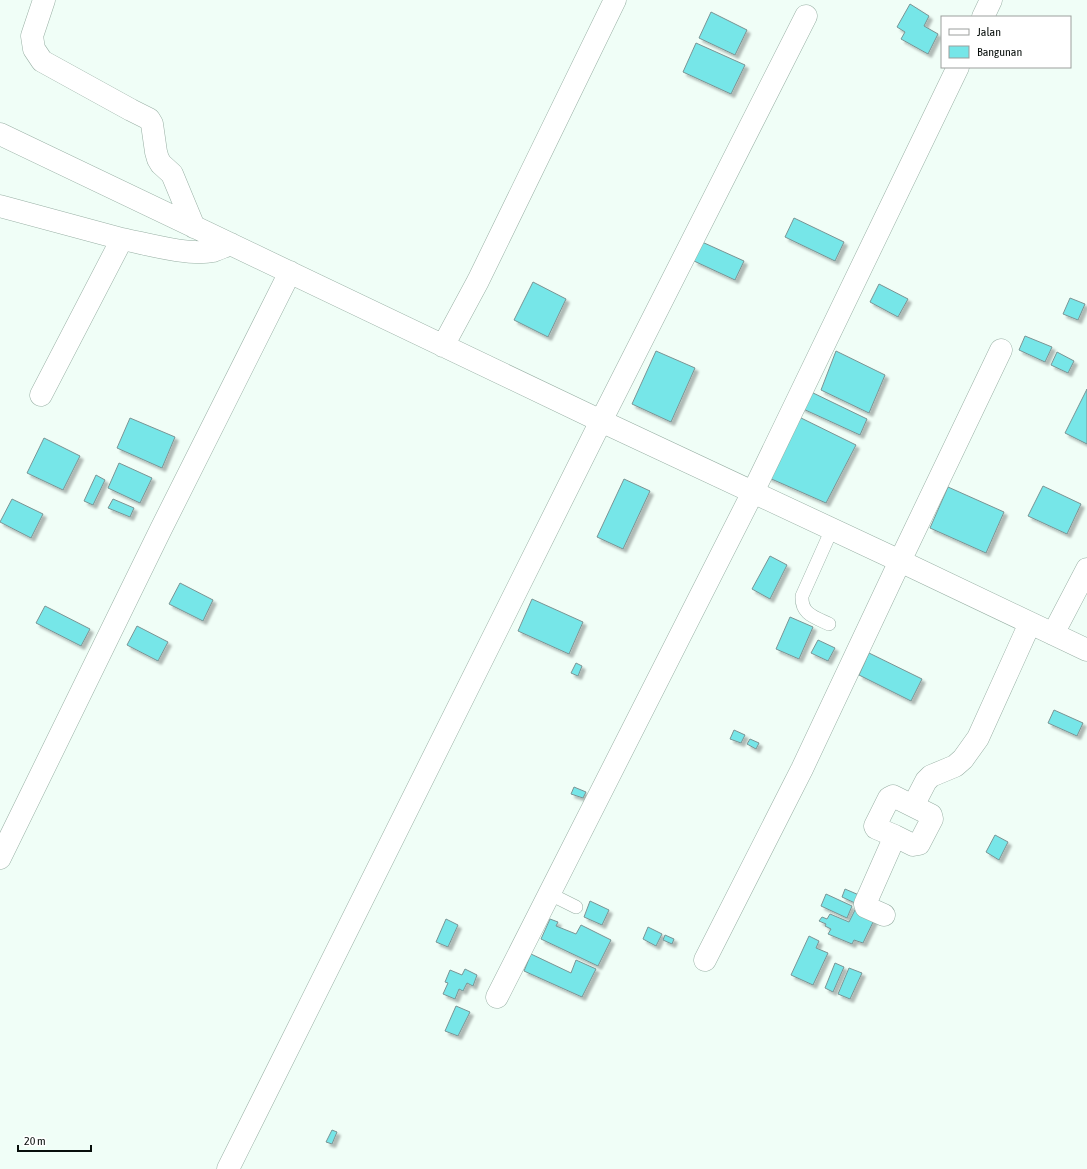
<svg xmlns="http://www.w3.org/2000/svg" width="1087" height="1169" viewBox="0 0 1087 1169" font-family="'Asap Condensed',sans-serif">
<defs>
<filter id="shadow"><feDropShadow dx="3.5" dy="3.5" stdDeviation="1" flood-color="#0004"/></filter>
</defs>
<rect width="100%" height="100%" fill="#f0fef7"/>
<path fill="#76e6e8" stroke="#7a9494" filter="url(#shadow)" d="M910 4 929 16 924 26 938 34 928 54 901 39 905 32 897 27Z
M711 12 747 30 735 55 699 38Z
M696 43 745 65 731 94 683 72Z
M794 218 844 242 835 261 785 237Z
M702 242 744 261 735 280 694 261Z
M533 282 566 299 548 337 514 320Z
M879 284 908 299 898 317 870 302Z
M1070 298 1085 304 1078 320 1063 314Z
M1025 336 1052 347 1045 362 1019 350Z
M656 351 695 368 671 422 632 404Z
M836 351 885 375 869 413 821 390Z
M1057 352 1074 361 1068 373 1051 365Z
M1087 389V444L1065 433Z
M809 391 867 419 860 435 801 408Z
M797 416 856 445 826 503 767 477Z
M130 418 175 437 162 468 117 448Z
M44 438 80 456 63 490 27 473Z
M119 463 152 478 140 503 108 488Z
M96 475 105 480 93 505 84 501Z
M624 479 650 491 623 549 597 537Z
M1043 486 1081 504 1067 534 1028 516Z
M948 487 1004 512 986 553 930 528Z
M12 499 43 514 31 538 0 522Z
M113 499 134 508 130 517 108 508Z
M770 556 787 565 770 599 752 589Z
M180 583 213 600 203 621 169 604Z
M532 599 583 622 569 654 518 631Z
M45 606 90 629 81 646 36 623Z
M790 617 813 627 799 659 776 649Z
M137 626 168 642 158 661 127 645Z
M818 640 835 648 828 661 811 653Z
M869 653 922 679 911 701 859 675Z
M576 663 582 666 578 676 571 673Z
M1054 710 1083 723 1077 736 1048 723Z
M734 730 745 735 741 743 730 739Z
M750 739 759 743 756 749 747 744Z
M574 787 586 792 583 798 571 794Z
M995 835 1008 842 999 860 986 852Z
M845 889 859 895 855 903 842 897Z
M826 894 852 906 847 918 821 906Z
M590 901 609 910 602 925 584 917Z
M855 910 875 918 863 943 854 940 852 944 828 934 831 929 825 926 826 924 819 921 822 917 827 919 830 914 849 922Z
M446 919 458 925 448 947 436 942Z
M550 919 558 922 556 926 576 934 581 925 611 940 598 966 541 939Z
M648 927 662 934 656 946 643 939Z
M665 935 674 939 672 944 663 940Z
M809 936 819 941 816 948 828 953 813 985 791 975Z
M531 954 571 973 576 960 596 969 582 997 524 971Z
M835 963 844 967 833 992 825 988Z
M849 968 862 973 850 999 838 994Z
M465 969 477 975 473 986 467 983 463 991 459 989 455 999 443 994 448 983 445 982 450 970 462 975Z
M456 1006 470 1012 458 1036 445 1031Z
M332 1130 337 1132 332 1144 326 1142Z"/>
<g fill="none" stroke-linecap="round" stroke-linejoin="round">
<g stroke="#99b0a5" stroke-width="14">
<path id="lane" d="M829 624C814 617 801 614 802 596L832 529
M550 894 576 907"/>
</g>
<g stroke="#99b0a5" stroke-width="23">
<path id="street" d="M44 0 32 36 34 49 42 61 131 110 149 119 152 124 156 152 158 159 161 164 172 174 194 227
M983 17 991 0
M0 134 601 421 900 561 1087 650
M0 206 122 239
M443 346 478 281 615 0
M41 395 122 239C147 244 189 256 213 251 219 249 225 246 231 244
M1053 634 1087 569
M895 836 876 828 875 826 889 798 893 796 913 806
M0 858 161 529 290 272
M884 915 866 907 865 904 895 836 913 845 919 844 932 819 931 815 913 806 926 781 931 776 955 766 963 759 978 738 1030 623
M705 960 802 769 900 561 1001 350
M497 997 753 492 958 67
M228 1169 601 421 806 16"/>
</g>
<use href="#lane" stroke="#fff" stroke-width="13"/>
<use href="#street" stroke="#fff" stroke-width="22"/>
</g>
<rect x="941" y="16" width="130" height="52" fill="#ffffff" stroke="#9c9f9d"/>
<rect x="949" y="29" width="20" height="6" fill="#ffffff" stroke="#9c9f9d"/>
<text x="977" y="36" font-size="12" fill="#070e0b">Jalan</text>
<rect x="949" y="46" width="20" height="12" fill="#76e6e8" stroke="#9c9f9d"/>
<text x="977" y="56" font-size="12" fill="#070e0b">Bangunan</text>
<path d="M18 1145v6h73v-6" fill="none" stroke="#070e0b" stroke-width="2"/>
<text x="24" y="1145" font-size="12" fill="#070e0b" stroke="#ffffff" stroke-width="3" paint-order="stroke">20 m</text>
</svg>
